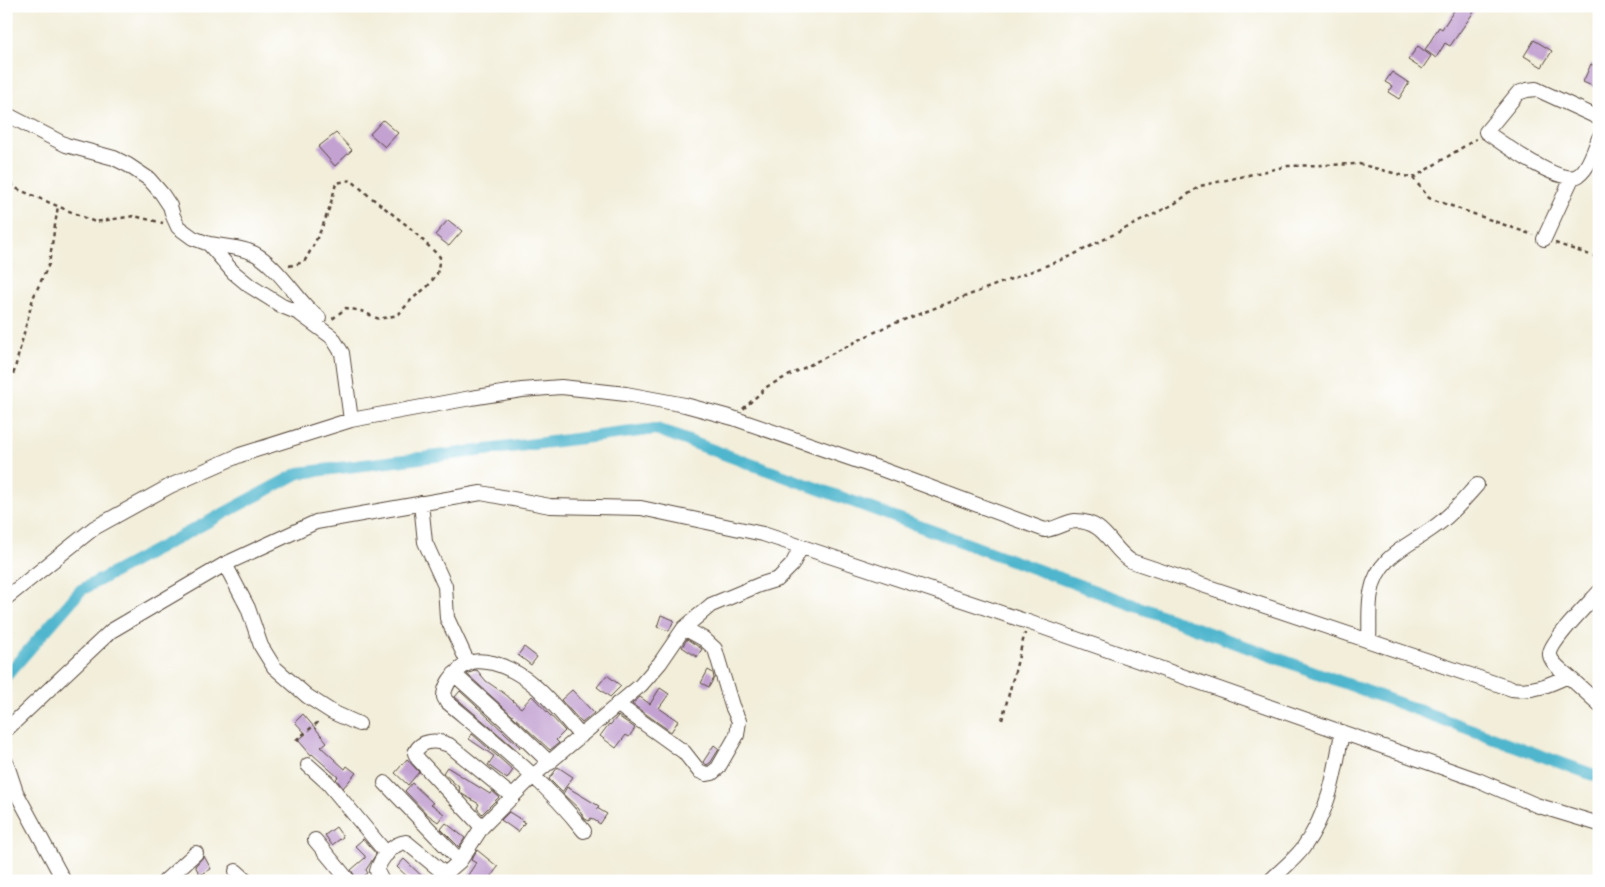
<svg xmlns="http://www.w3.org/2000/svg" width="1605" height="887" viewBox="0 0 1605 887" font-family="Dekko,sans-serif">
<rect width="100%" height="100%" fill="#fff"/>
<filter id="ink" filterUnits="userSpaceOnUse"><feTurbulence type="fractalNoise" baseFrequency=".02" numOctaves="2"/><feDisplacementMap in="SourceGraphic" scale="10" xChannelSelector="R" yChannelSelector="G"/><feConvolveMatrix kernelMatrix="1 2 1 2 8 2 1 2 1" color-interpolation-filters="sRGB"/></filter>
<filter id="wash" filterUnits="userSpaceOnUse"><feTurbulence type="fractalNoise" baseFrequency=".0096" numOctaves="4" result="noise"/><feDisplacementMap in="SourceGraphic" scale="20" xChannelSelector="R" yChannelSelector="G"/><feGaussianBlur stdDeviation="1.12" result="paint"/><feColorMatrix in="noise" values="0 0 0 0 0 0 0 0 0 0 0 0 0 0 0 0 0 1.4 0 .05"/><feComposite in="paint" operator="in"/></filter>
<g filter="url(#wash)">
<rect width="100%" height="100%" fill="#f2eeda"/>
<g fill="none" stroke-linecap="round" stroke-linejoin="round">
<path stroke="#4fb6cd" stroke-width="12" d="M6 676 81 590 299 473 656 429 1599 777"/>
</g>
<g id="blocks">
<path fill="#c3a2d1" d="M1457 6H1478L1450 46 1445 43 1436 58 1425 50 1439 27 1442 29Z
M1534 40 1552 51 1542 67 1524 56Z
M1418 46 1431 56 1422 69 1408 60Z
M1591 64 1599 68V89L1583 82Z
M1392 72 1409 83 1399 99 1388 92 1392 86 1385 82Z
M383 120 398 133 385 147 370 134Z
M336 133 352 150 335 166 318 147Z
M448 220 462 231 449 246 435 235Z
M661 615 674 620 669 631 657 627Z
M687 639 702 649 697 657 682 647Z
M524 647 537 657 531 665 518 655Z
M477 670 486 681 505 694 521 708 532 696 565 731 556 740 559 743 550 750 467 674Z
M708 670 713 673 714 678 709 687 701 683Z
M607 675 621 686 610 697 597 687Z
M660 688 669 694 659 708 678 721 671 732 632 704 640 697 650 704Z
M572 690 594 713 582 723 561 700Z
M460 691 520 747 517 750 455 697Z
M303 714 327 742 321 747 345 769 347 766 356 773 343 788 336 779 338 777 312 754 311 755 298 740 306 734 295 722Z
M618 716 635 728 629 737 626 735 616 748 600 736 609 724 610 725Z
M472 734 513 770 507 779 488 765 494 756 469 739Z
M714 745 719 749 711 762 707 765 703 762Z
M407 759 419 772 408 785 395 773Z
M447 767 490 794 492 791 499 797 482 814 477 808 479 804 462 794 459 790 460 788 443 773Z
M558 767 573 777 562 792 549 779Z
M412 783 433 803 431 804 444 814 438 822 427 814 405 791Z
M567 787 599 806 597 808 607 814 600 824 591 818 589 821 585 819 578 808 563 794Z
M509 812 525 822 518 832 501 820Z
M446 823 465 838 459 847 441 829Z
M336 827 343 837 332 845 325 835Z
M363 839 376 854 366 870 368 873 358 881 351 870 365 858V856L355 846Z
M477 850 498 867 487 881H464L476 863 471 860Z
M204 856 211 869 200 875 195 866Z
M404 859 427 881H412L397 867Z"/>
</g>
</g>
<g filter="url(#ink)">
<use href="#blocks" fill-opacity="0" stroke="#56473a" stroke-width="1"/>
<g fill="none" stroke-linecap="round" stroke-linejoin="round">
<g stroke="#56473a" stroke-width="16">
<path id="minor" d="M6 114 66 145 114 158 128 165 149 179 162 194 170 206 173 216 178 227 193 238 209 244 233 272 250 286 282 306 299 313 332 337 342 353 351 420
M1599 118 1536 89 1527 90 1518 93 1486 132C1502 143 1562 187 1579 175 1589 168 1594 150 1599 138
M1544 239 1572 178
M209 244C222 246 236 247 248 251 269 257 290 288 305 305 309 310 314 313 319 318
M421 503 425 542 445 586 447 618 468 663
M225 564 248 608 261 646 274 667 307 696 332 712 359 724
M6 598 94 528 170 486 240 455 351 420 471 398 522 390 561 387 590 390 626 394 685 405 733 418 881 469 1045 530C1056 529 1065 522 1075 521 1106 521 1110 548 1131 561L1512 689C1533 692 1549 685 1568 676L1599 704
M1369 640C1370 625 1368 608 1371 593 1378 552 1414 545 1442 521 1455 511 1466 497 1477 485
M454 674 504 719 550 763
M1568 676C1562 670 1551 663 1550 655 1547 645 1590 602 1599 592
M617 704 684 752 699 771 706 774 712 773 718 768 737 735 739 721 732 706 715 649 704 639 684 628
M6 730 111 631 225 564 316 522 481 493 550 506 641 508 763 534 1028 622 1478 780 1536 805 1599 824
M581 736C555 707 533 674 493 663 480 660 471 660 461 668 452 676 444 685 444 697L446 701C495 742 545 781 584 831
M6 762 16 792 64 881
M308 765 328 783 387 854
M385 783 460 861
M482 827 418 759 415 753C421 739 437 740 449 745L513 797
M315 840 349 881
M236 871 247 881
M165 881 196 853
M382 881 377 871C380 859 393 843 406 842L445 874
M437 881 460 861 482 827 534 775 641 685 660 663 684 628 711 605 759 585 778 579 792 565 801 547
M1270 881C1281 870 1294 860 1303 848 1329 812 1335 774 1342 732"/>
</g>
<path stroke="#56473a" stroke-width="2.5" stroke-dasharray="4 4" stroke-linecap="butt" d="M6 177 15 188 95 222 134 216 163 223
M1413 178 1476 139
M1555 243 1599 258
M289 266 304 262C320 235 329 214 336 183L351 180 368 195 409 227 440 257 437 274 428 286 412 299 398 315 379 319 361 311 346 308 331 320
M6 388 14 372 33 298 49 264 58 206
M743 409 768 386 885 327 1069 257 1174 204 1200 186 1288 166 1359 164 1413 178 1429 198 1533 235
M1002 720 1025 633
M296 740 321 720"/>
<use href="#minor" stroke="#fff" stroke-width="14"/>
</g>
</g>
<rect width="1605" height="887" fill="none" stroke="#fff" stroke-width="25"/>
</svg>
